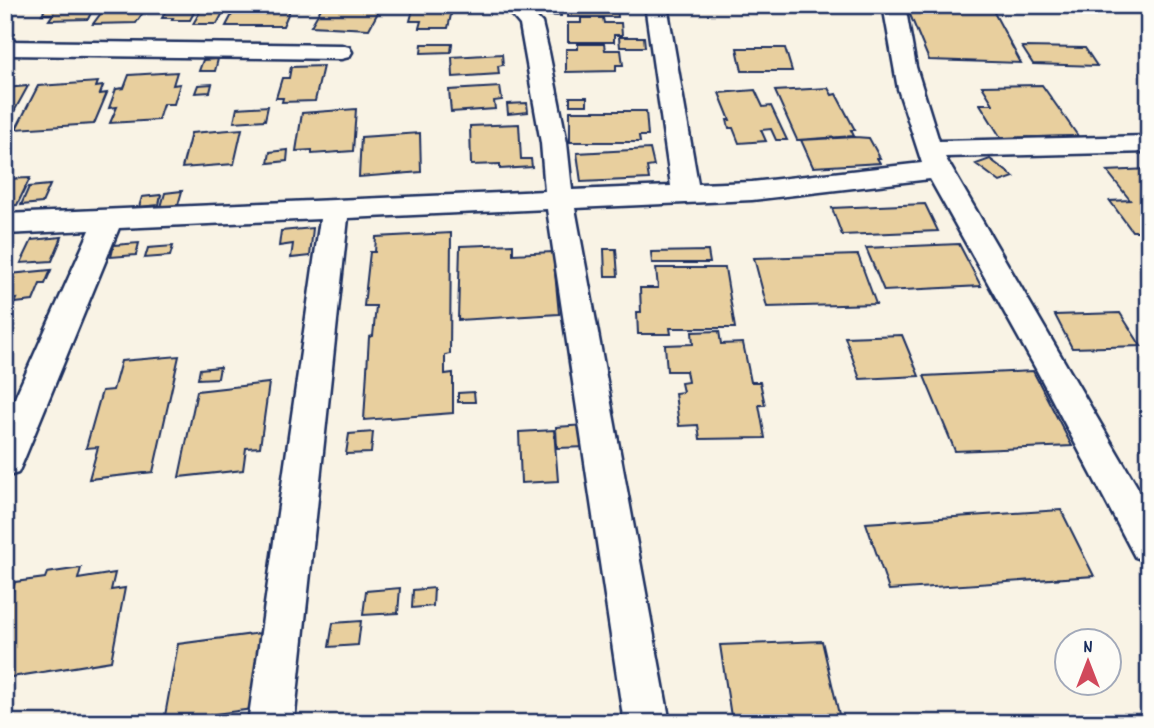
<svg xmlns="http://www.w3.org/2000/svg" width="1154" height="728" viewBox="0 0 1154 728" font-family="Dekko,sans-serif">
<rect width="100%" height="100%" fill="#f9f3e5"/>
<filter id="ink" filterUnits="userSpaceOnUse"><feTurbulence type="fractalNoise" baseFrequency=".0143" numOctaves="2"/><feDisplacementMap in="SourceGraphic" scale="14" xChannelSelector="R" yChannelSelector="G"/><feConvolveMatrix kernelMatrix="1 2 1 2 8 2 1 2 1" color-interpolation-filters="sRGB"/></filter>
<g filter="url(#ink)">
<path fill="#e8cf9e" stroke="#1b2f5e" stroke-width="2" d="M48 5H95L88 19 49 20 53 14H42Z
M107 5H148L136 23 93 24Z
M169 5H198L190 20H172L173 18H162Z
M204 5H227L217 24H193Z
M237 5H292L283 26H226Z
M323 5H382L369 29 311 26Z
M528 5H561V16L528 14Z
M568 5H617L618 17H568Z
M906 5H990L1021 63 929 60Z
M414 6H453L448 28H419L421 21H410Z
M581 18H603L604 23H621L622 35H614V42H568V23H581Z
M619 37H644L645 47H620Z
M422 44H452L451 52 421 53Z
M578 44H604L605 50H621L623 65H616V71L566 72V49H578Z
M1022 47 1085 48 1097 66 1033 64Z
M737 48H785L792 71H742Z
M502 54 503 65 498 66 499 74 453 77 452 57Z
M218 59 215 71H199L203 60Z
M323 66 315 101 282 102 283 98H276L282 78H289L291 67Z
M177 72 173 85 180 84 174 104H163L158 120 110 123 117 107 109 108 116 89 124 88 129 75Z
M98 82 96 87 103 86 100 94 107 93 94 124 16 129 38 86Z
M212 84 210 92 195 93 198 85Z
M1042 85 1078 136 1001 138 980 104H993L982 86Z
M28 86 5 128V88Z
M500 87 502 100 494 101 495 109 451 112 449 90Z
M828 88 832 95 836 94 855 130H851L854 136 797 140 775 91Z
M755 90 763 107 771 106 787 140H776L771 129 761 130 766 141 739 143 733 128H729L727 120H730L719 93Z
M570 97H587V105H570Z
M527 103 528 112 508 114 507 104Z
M268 106 265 120 234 122 237 108Z
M356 109 353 151 312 154V150L296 151 302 113Z
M570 111H646L648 136H639L640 142H570Z
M519 124 521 159H531L532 167 500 169V164L471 165 470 126Z
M242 129 234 164 182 168 191 133Z
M420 133 421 172 359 177 361 137Z
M855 137 869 138 880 158H877L880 163 813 167 801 140Z
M650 149 654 166 647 167 649 179 581 182 577 153Z
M288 150 287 161 268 163 270 152Z
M990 159 1014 177 1000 182 976 164Z
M1149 169V231H1132L1110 201 1130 200 1107 171Z
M30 178 17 205 5 206V179Z
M50 185 42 203 21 205 29 187Z
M182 191 178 205 161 207 165 193Z
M161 195 159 205 139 207 142 197Z
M925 204 938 231 842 235 832 208Z
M313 228 310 256 291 258 293 244 279 246 281 231Z
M451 233 450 354 445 355V374L453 373V413L364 420 369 337 373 336 376 306H364L370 252H375L376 237Z
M62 237 52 261 21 263 32 240Z
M139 243 136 255 111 257 114 245Z
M513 244V254L553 252 559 314 458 320 460 246Z
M959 244 981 286 884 291 866 248Z
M173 246 170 256 145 258 148 248Z
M604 249H616L618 276H605Z
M708 251 710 263H652L651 252Z
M858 255 876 304 767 307 754 258Z
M656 268H725L735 328H670L671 334H638L637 312H641L640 288H658Z
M51 270 45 284H40L33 301 15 303 17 299 5 300V284L10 274Z
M1120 313 1141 346 1072 348 1055 315Z
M719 331 721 344 743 343 751 382H760L765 405H759L765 438 700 439 698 425 679 426 675 393 683 392 681 383 688 382 686 371H667L665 345 693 344 692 332Z
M902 335 919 376 860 379 845 337Z
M179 356 153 472 89 479 98 447 86 448 102 391 113 390 121 361Z
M220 367 218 378 198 379 200 369Z
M1033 371 1072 446 955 451 924 376Z
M269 383 260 447 246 448 243 470 179 477 197 391Z
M474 392 475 402H458V393Z
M586 425 588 447 557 448 556 427Z
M554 430 558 481 521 483 519 432Z
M373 432 371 453 346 454 349 434Z
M1061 510 1094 576 889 590 866 523Z
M81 568 78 579 115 573 111 590 125 588 111 661 5 678V616L15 582 45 578 47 573Z
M400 588 398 613 363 615 366 591Z
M434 588 433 606 412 608 413 590Z
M361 621 358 645 329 647 333 623Z
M261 633 252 709 164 721 178 644Z
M822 641 841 723H732L720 645Z"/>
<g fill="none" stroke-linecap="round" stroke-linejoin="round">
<g stroke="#1b2f5e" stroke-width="5">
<path id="street" d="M503 5H525L542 23 549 52 567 143 572 190 671 186 645 5H667L698 184 752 182 922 163 898 89 883 5H905L916 67 939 141 1149 136V152L945 157 1149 507V562L1135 557 1036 369 930 179 752 200 575 208 670 723H624L547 209 348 218 294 723H248L320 219 119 228 23 462 18 473 5 477V420L90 230 5 234V214L545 191 541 143 520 25Z
M5 41 341 45 349 47 352 52 349 57 341 59 5 55Z"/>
</g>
<use href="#street" fill="#fdfcf7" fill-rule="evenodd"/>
</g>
</g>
<rect width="1154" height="728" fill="none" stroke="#fdfcf7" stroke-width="28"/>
<rect x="14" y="14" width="1126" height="700" fill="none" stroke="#1b2f5e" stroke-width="2.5" filter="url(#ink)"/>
<g transform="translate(1088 662)"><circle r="33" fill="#fdfcf7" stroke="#a3aaba" stroke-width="2"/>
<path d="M0-5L12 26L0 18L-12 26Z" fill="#d1495b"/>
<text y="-10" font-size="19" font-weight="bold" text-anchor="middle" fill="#1b2f5e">N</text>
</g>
</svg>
